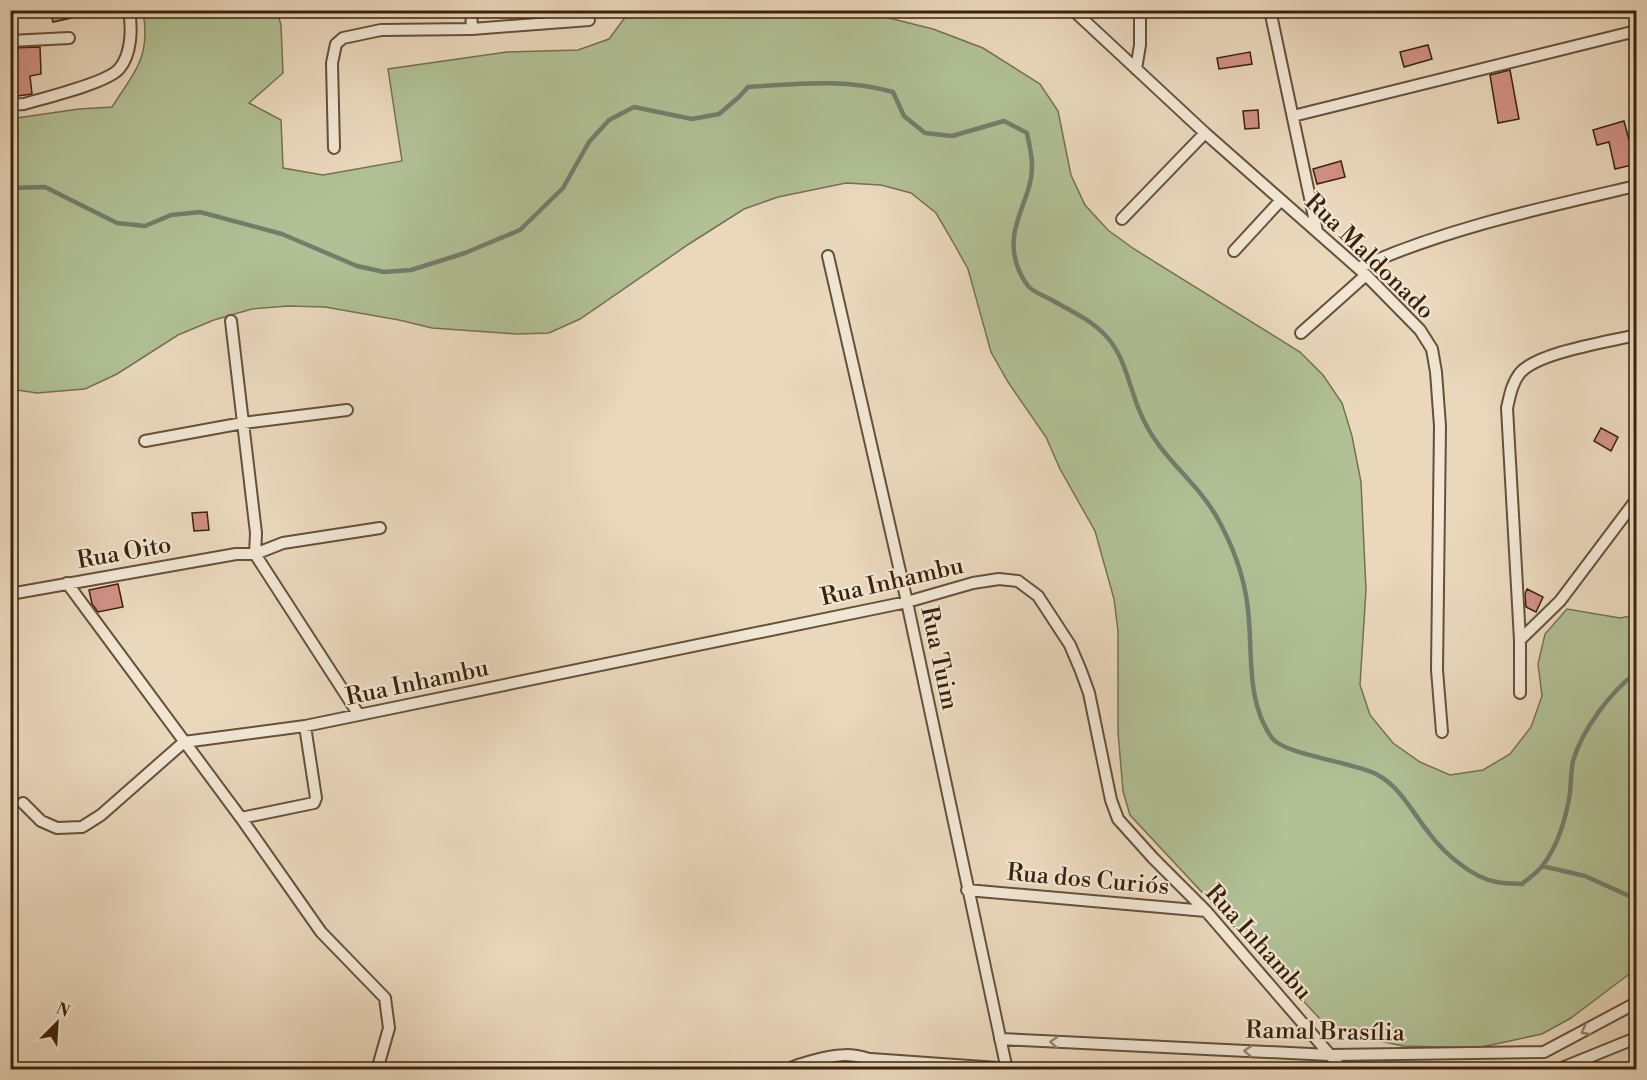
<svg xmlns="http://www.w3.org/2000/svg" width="1647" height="1080" viewBox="0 0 1647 1080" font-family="'Libre Bodoni',serif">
<rect width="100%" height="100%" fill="#ead8bd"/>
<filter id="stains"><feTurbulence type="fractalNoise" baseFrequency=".00333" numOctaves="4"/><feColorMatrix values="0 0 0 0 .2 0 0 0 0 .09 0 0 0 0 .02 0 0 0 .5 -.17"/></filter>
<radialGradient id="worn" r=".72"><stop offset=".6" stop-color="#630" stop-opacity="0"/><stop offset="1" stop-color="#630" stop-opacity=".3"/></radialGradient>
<path fill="#b1c095" stroke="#767150" stroke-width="1.5" d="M660 10 861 11 933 29 983 48 1040 84 1058 111 1071 175 1085 205 1108 230 1134 249 1300 352 1323 375 1342 403 1352 436 1361 482 1366 590 1360 685 1370 715 1393 743 1420 762 1450 775 1483 770 1510 754 1531 727 1542 696 1538 664 1545 634 1567 609 1620 618 1636 615V969L1571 1018 1542 1034 1477 1048 1403 1046 1351 1035 1321 1020 1130 815 1123 791 1118 732V631L1114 599 1095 531 1060 469 1046 437 1008 382 991 352 968 269 953 242 936 213 911 193 881 185 846 183 778 197 744 209 689 244 580 319 549 333 517 334 432 328 399 320 325 307 288 306 252 309 214 320 178 335 117 374 85 389 37 393 11 389 10 119 79 109 112 107C135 71 151 57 143 11H277L281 25 283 73 249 103 281 120 283 168 323 175 402 161 388 69 507 52 578 50 609 39 629 12 658 14Z"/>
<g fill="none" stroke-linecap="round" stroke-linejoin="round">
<path stroke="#737d6d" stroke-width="4.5" d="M10 188 45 187 117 223 145 226 171 215 200 212 282 234 357 266 384 272 411 270 465 253 520 230 563 188 589 142 609 120 634 107 692 119 719 114 739 97 748 87C799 84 843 78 893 92L904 116 925 133 952 136 1004 121 1027 133C1031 152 1035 168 1029 187 1021 214 1007 236 1017 265 1019 271 1024 281 1029 287 1034 292 1044 296 1050 299 1069 310 1090 319 1105 335 1125 355 1129 387 1140 412 1158 457 1197 480 1219 521 1233 547 1243 573 1247 602 1254 647 1244 699 1272 738 1285 755 1353 762 1376 774 1401 787 1412 812 1429 833 1444 853 1472 878 1497 882 1505 884 1514 883 1522 884 1529 878 1538 872 1543 865 1559 844 1566 818 1570 793 1571 782 1571 771 1573 761 1582 730 1611 691 1636 673
M1542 866 1585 876 1636 899"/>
</g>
<path fill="#d19086" stroke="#3b220b" stroke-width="1.5" d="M50 10H84L85 15 53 22Z
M1428 45 1432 59 1404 67 1400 52Z
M40 47 41 74 30 76 32 94 10 97V48Z
M1250 52 1252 64 1219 69 1217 58Z
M1510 70 1519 119 1498 123 1490 75Z
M1258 110 1259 128 1245 129 1243 111Z
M1624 121 1630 144 1636 143V164L1615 169 1609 142 1597 145 1593 130Z
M1341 161 1345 177 1317 184 1313 169Z
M1601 428 1618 437 1611 451 1594 441Z
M207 512 209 530 194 531 192 513Z
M118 584 123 607 98 612 92 604 89 590Z
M1527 589 1543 597 1536 612 1526 607 1525 594Z"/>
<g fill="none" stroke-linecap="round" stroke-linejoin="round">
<g stroke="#675038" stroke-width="14">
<path id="minor" d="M471 10 472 29
M1073 10 1205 133 1366 275 1420 330 1432 349 1436 372 1440 426 1437 670 1442 732
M1270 10 1317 231
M1635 10 1636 14
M10 41 69 38
M1136 69 1140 45V10
M10 105 24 104C44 98 107 83 119 69 132 54 132 28 129 10
M1293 116 1636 31
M334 148 332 63 336 44 343 38 381 30 472 29 589 20
M1122 219 1205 133
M1234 251 1281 200
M828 256 907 602 1007 1070
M1358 268C1447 228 1542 208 1636 186
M231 321 256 533 255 554 283 543 380 528
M1301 333 1366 275
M145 441 243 423 347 410
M67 583 241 818 321 932 385 998 389 1028 377 1070
M10 594 236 554H255L359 715
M1520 640 1560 601 1636 500
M1520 693V640L1507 408C1510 395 1512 383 1520 373 1538 352 1608 342 1636 335
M23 803 41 821 57 828 82 827 101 815 184 742 305 726 907 602 973 583 999 579 1018 581 1038 596 1070 645 1081 671 1089 693 1111 800 1118 819 1153 858 1206 911 1343 1070
M241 818 314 803 316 798 305 726
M967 890 1206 911
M1000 1039 1330 1055 1544 1052 1636 1003
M871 1059 1012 1069
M786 1070 798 1065
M798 1070V1065C834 1054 857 1048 891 1070
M1557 1070 1636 1038"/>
</g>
<use href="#minor" stroke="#f1e6d4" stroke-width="10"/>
</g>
<defs><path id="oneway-chevron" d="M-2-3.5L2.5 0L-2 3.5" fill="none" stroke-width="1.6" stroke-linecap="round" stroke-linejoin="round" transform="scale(1.5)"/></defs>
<g stroke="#968470">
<use href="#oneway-chevron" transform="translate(1585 1031) rotate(152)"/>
<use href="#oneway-chevron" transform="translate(1054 1042) rotate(-177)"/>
<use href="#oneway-chevron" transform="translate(1248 1051) rotate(-177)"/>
</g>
<g text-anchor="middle" stroke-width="4.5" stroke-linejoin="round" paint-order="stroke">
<g font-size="24" fill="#3b220b" stroke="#f1e6d4">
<text transform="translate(1370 256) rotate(44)" y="8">Rua Maldonado</text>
<text transform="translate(124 552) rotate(-10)" y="8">Rua Oito</text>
<text transform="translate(892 581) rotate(-13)" y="8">Rua Inhambu</text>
<text transform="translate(940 658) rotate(78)" y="8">Rua Tuim</text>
<text transform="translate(417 682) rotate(-12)" y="8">Rua Inhambu</text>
<text transform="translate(1088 879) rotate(5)" y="8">Rua dos Curiós</text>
<text transform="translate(1259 942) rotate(48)" y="8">Rua Inhambu</text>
<text transform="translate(1325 1031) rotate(1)" y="8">Ramal Brasília</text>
</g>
</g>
<rect width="1647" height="1080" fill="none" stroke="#ead8bd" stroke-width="36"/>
<rect x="12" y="12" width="1623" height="1056" fill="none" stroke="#3b220b" stroke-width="3"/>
<rect x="18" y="18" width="1611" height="1044" fill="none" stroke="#3b220b" stroke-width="1.5"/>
<g transform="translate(57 1023) rotate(24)" stroke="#f1e6d4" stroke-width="4.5" paint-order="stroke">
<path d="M0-4.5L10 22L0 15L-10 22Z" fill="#3b220b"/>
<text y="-9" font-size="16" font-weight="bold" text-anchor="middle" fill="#3b220b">N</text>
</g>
<rect width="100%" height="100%" filter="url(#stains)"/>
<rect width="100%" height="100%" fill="url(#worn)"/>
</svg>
